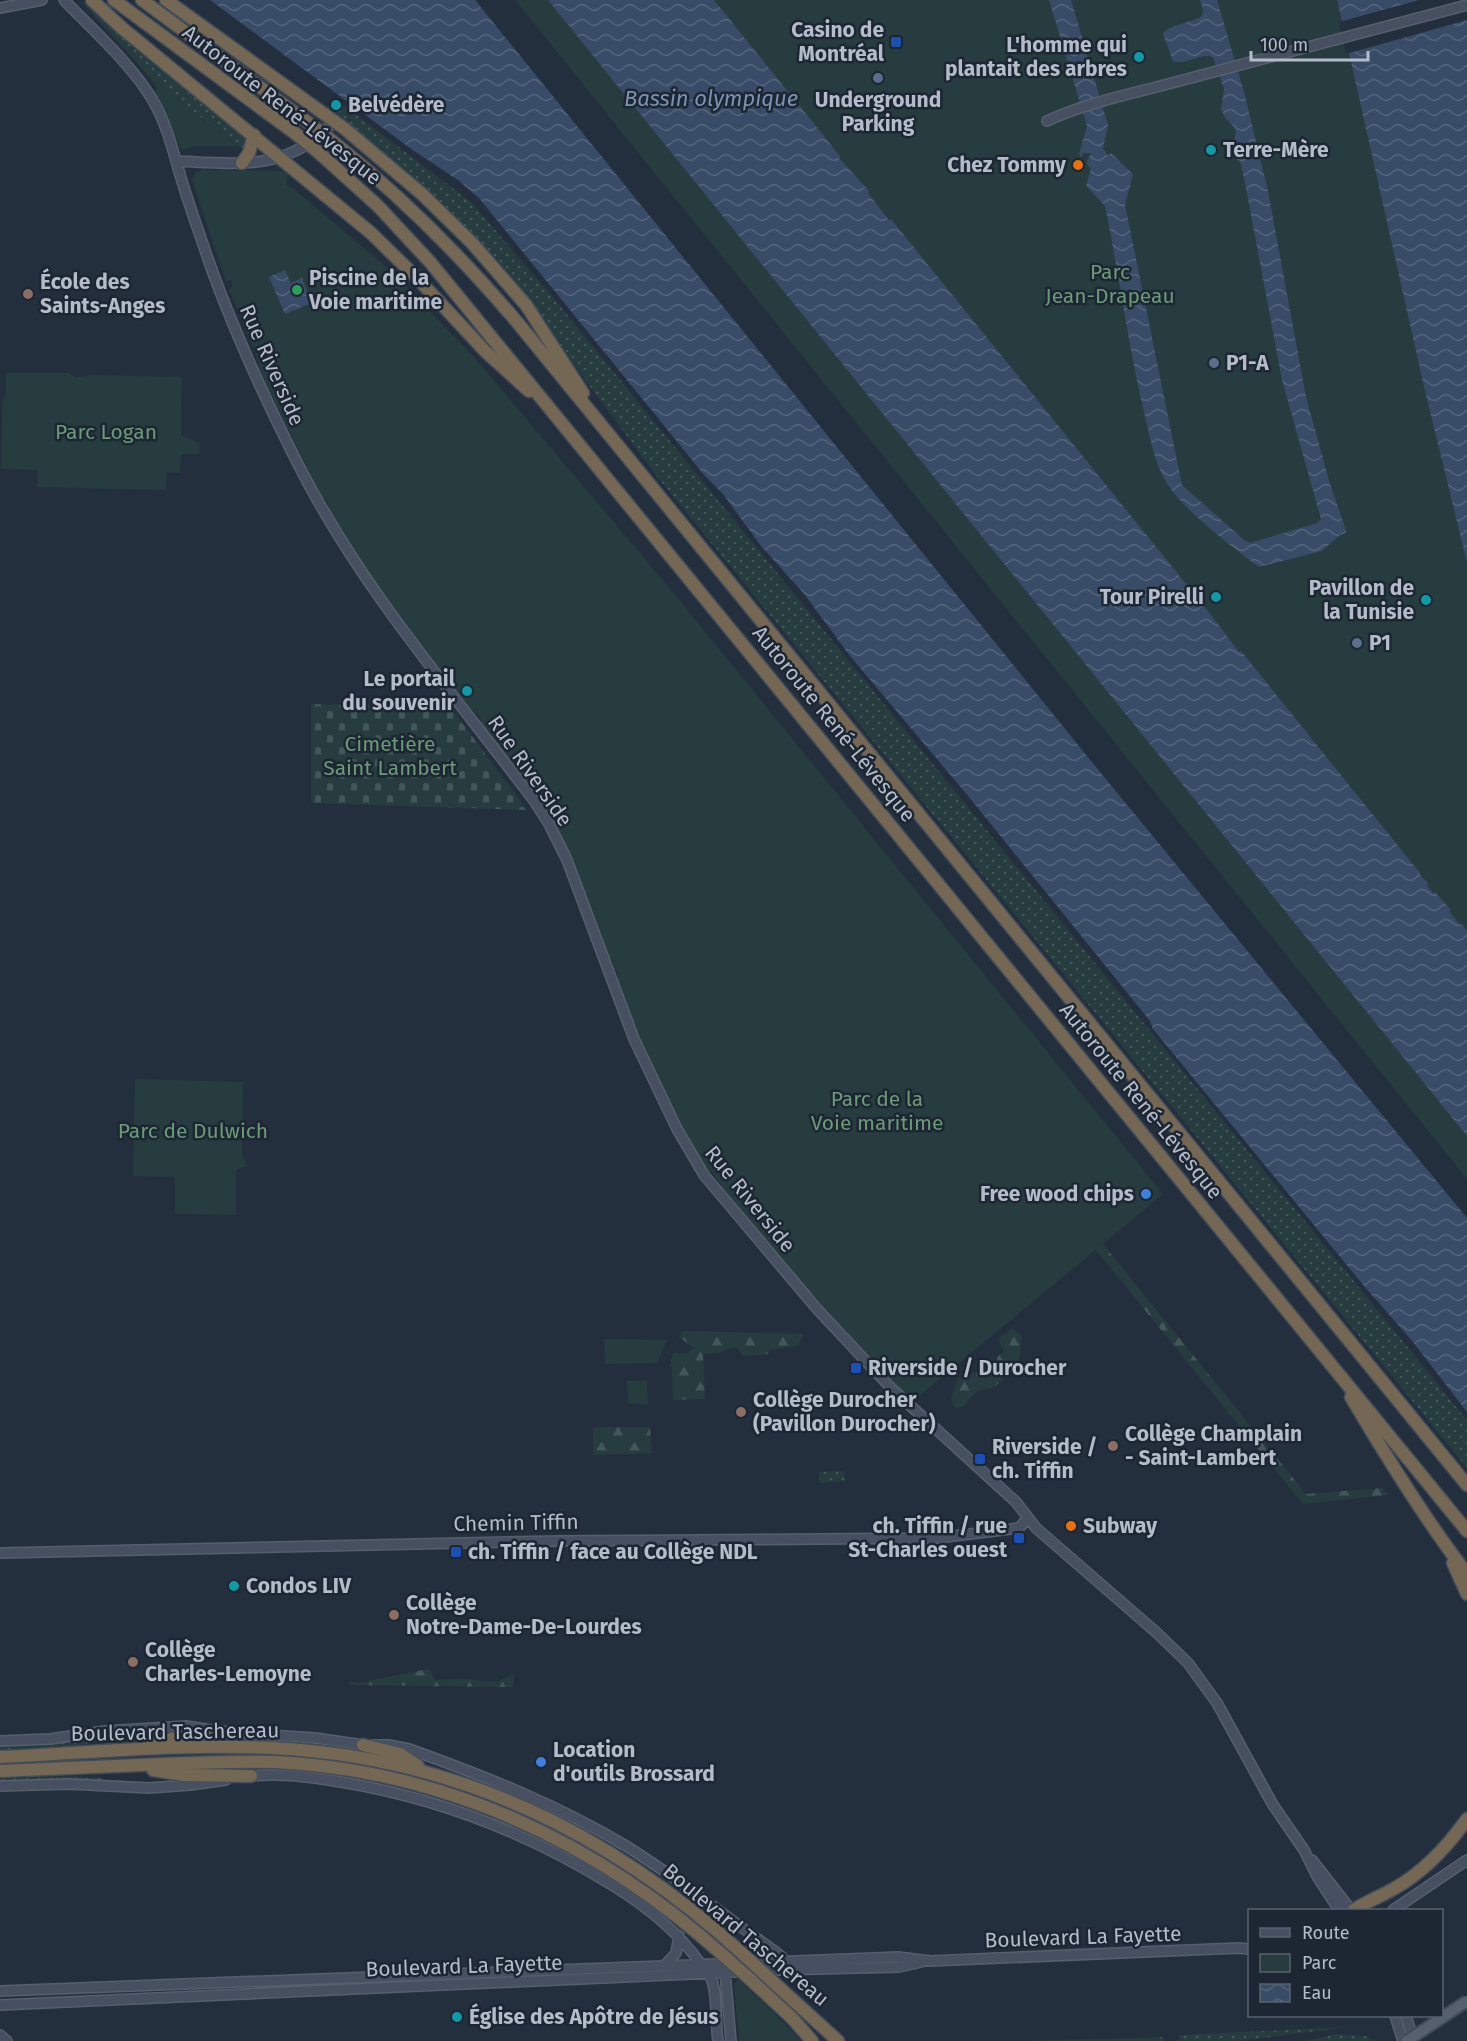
<svg xmlns="http://www.w3.org/2000/svg" width="1467" height="2041" viewBox="0 0 1467 2041" font-family="'Fira Sans',sans-serif">
<defs>
<pattern id="grass-dots" width="8" height="8" patternUnits="userSpaceOnUse" patternTransform="scale(1.5)"><rect width="8" height="8" fill="#263c3f"/><path d="M2 2h.1M6 6h.1" fill="none" stroke="#435659" stroke-width="1.8" stroke-linecap="round"/></pattern>
<pattern id="forest-firs" width="22" height="20" patternUnits="userSpaceOnUse" patternTransform="scale(1.5)"><rect width="22" height="20" fill="#263c3f"/><path d="M5 1l3.5 6h-7zM16 11l3.5 6h-7z" fill="#435659"/></pattern>
<pattern id="cemetery-stones" width="16" height="16" patternUnits="userSpaceOnUse" patternTransform="scale(1.5)"><rect width="16" height="16" fill="#263c3f"/><path d="M2 7V4a2 2 0 0 1 4 0v3zM10 15v-3a2 2 0 0 1 4 0v3z" fill="#435659"/></pattern>
<pattern id="water-waves" width="16" height="10" patternUnits="userSpaceOnUse" patternTransform="scale(1.5)"><rect width="16" height="10" fill="#394c67"/><path d="M0 5q4-4 8 0t8 0" fill="none" stroke="#53647b"/></pattern>
</defs>
<rect width="100%" height="100%" fill="#242f3e"/>
<path fill="url(#grass-dots)" d="M80 0 240 129 248 143 245 149 237 146 150 77Z
M334 98 471 202 551 295 1467 1420V1468L748 588 655 474 526 300 325 110Z
M844 1471 845 1481 820 1483 819 1472Z
M134 1733V1735L79 1745 0 1750V1746L60 1742Z
M68 1776 102 1778V1780L0 1782V1779Z
M1348 2027 1239 2041H1173L1180 2040 1179 2035Z
M1336 2034 1367 2036 1375 2041H1306Z
M1162 2037 1165 2041H1013L1148 2038Z"/>
<path fill="url(#forest-firs)" d="M1090 1241 1102 1243 1306 1494 1382 1488 1389 1495 1303 1504 1095 1249Z
M1013 1328 1022 1337 1019 1361C1011 1369 1003 1380 995 1386 990 1390 986 1388 981 1390 973 1393 969 1401 963 1407L957 1408 954 1406 951 1398 958 1378 981 1371 988 1359 991 1358 994 1363H996L998 1356 1004 1352 999 1342V1338Z
M682 1332 684 1331 804 1334 797 1346 769 1350V1354L744 1356 735 1347 717 1353 703 1354 705 1399 673 1400 672 1367H670L673 1353H688L694 1348 679 1337Z
M593 1427H650L652 1453 593 1455Z
M429 1669 435 1680 462 1679 497 1682 514 1674 513 1687 348 1685 349 1682 358 1683Z"/>
<path fill="url(#cemetery-stones)" d="M311 704 451 708 527 810 311 803Z"/>
<path fill="#263c3f" d="M515 0H1337L1424 387 1467 563V1179Z
M150 77 237 146H194L183 150 180 147 154 92 157 89Z
M202 170 289 171 286 185 294 189 391 271 474 357 667 585 1163 1194 912 1402C844 1333 781 1261 720 1187L721 1185 712 1172H708C695 1154 686 1134 676 1115 653 1071 633 1025 616 979L619 977 617 971 614 969 612 960 609 961 572 857 554 822 480 721 481 719 476 712 474 713C422 646 370 581 328 508L329 506 325 498 323 499 262 376 256 355 229 290 233 285 231 280 226 281 192 180 195 173Z
M6 373H69L77 378 90 375 182 377 181 435 200 443 199 454H181L180 473 167 472 166 490 38 487 37 470 1 469 2 401 6 394Z
M135 1079 243 1082 242 1154 247 1166 236 1170V1215L175 1214V1177L133 1176Z
M604 1339 667 1340 657 1363 605 1364Z
M627 1381H647L648 1405 628 1403Z
M738 1979 778 2017 801 2041H739L734 1986Z"/>
<path fill="url(#water-waves)" d="M210 0H475L1091 761 1467 1218V1412L1413 1342 1364 1286 1153 1029 1150 1021 969 797 850 656 805 595 761 546 723 494 705 476 479 198 458 180 414 151Z
M548 0H714L840 156 839 158 869 191 868 193 889 220 891 219 1208 611 1239 652 1241 651 1420 873V875L1428 883 1427 885 1433 893 1435 892 1451 910 1449 911 1460 925 1462 924 1467 930V1136Z
M1049 0H1071L1108 125 1103 148 1108 156 1111 153 1133 174 1125 205 1182 485 1244 540 1250 543 1317 523 1321 519 1282 380 1244 178 1241 164 1235 156 1232 148 1236 132 1234 127 1226 119 1221 109 1224 89 1213 57C1200 52 1186 66 1173 61L1163 34C1170 23 1191 24 1202 16L1203 10 1200 0H1217L1244 92 1268 191 1306 397 1330 484 1345 527 1346 533 1340 535 1322 551 1259 567C1232 547 1186 512 1168 485 1154 464 1150 436 1144 412 1128 344 1119 274 1105 206L1086 186 1091 169 1086 163 1091 153H1083L1081 157 1079 154 1087 126Z
M1337 0H1467V563L1424 387Z
M285 270 291 283 302 278 312 303 285 314 269 277Z"/>
<path fill="#242f3e" d="M1419 0H1467V20L1346 54 1339 22Z"/>
<g fill="none" stroke-linecap="round" stroke-linejoin="round">
<g stroke="#565f6c" stroke-width="12">
<path id="secondary" d="M64 0C92 29 132 65 152 99 167 124 173 151 181 178 189 205 199 232 208 259 233 330 265 399 299 466 361 588 453 693 535 802L549 824 567 860 634 1039 677 1129 704 1175 817 1309 891 1388 1016 1502 1036 1528 1157 1633 1188 1663 1217 1703 1273 1805 1304 1850 1318 1878 1339 1910
M0 8 42 0
M1047 121C1087 102 1140 92 1183 80 1278 55 1372 30 1467 5
M176 161C238 164 289 172 334 121
M0 1553 560 1541 937 1538 1019 1528 1028 1518
M0 1741 50 1739 105 1731 186 1726 224 1732 315 1738 363 1745H389L409 1749C484 1776 558 1805 626 1846 678 1878 726 1917 776 1952L782 1957 783 1965
M245 1777C276 1772 311 1777 341 1782 439 1798 528 1833 612 1885 646 1906 677 1930 700 1963 704 1968 708 1972 711 1978 718 1994 715 2023 718 2041
M0 1786 69 1784 149 1788 190 1785 226 1780
M1312 1860 1351 1910
M1393 1910 1467 1860
M665 1965 676 1953 679 1936
M723 1969 725 1972 731 2041
M0 1991 874 1958 898 1957 930 1961 1238 1948 1250 1949
M0 2005 778 1970 899 1967 921 1962
M1395 2016 1403 2041
M1406 2016 1414 2041
M0 2035 7 2041"/>
</g>
<g stroke="#434c59" stroke-width="15">
<path id="highway" d="M92 0 122 28 371 233 417 278 485 351 529 391
M114 0 296 134
M142 0 310 124
M166 0 345 129 422 194 472 243 526 305 583 393
M331 140C399 194 461 256 517 322L1467 1485
M317 151 378 206 430 262 1467 1531
M242 163 249 153 254 135
M1351 1397C1387 1458 1424 1518 1467 1574
M1453 1563 1467 1594
M149 1745 182 1736 224 1732
M363 1745 400 1754 418 1766
M0 1757C90 1753 182 1743 272 1748 456 1757 610 1832 744 1955
M153 1770 184 1775 251 1776
M0 1771C54 1769 109 1766 163 1764 201 1763 238 1761 276 1762 447 1771 598 1843 724 1956
M1354 1910C1367 1901 1382 1896 1395 1888 1425 1871 1447 1847 1467 1819
M751 1980 792 2018 812 2041
M771 1980 838 2041"/>
</g>
<use href="#secondary" stroke="#465061" stroke-width="9"/>
<use href="#highway" stroke="#746855" stroke-width="12"/>
<g stroke="#414a57" stroke-width="14" stroke-linecap="butt">
<path id="primary-bridge" d="M1407 2041 1467 2001"/>
</g>
<g stroke="#434c59" stroke-width="15" stroke-linecap="butt">
<path id="highway-bridge" d="M310 124 331 140
M296 134 317 151
M744 1955 771 1980
M724 1956 751 1980"/>
</g>
<use href="#primary-bridge" stroke="#56606e" stroke-width="10"/>
<use href="#highway-bridge" stroke="#746855" stroke-width="12"/>
</g>
<g fill="#1a4fb4" stroke="#1d2633" stroke-width="2">
<rect x="890" y="36" width="12" height="12" rx="3"/>
<rect x="850" y="1362" width="12" height="12" rx="3"/>
<rect x="974" y="1453" width="12" height="12" rx="3"/>
<rect x="1013" y="1532" width="12" height="12" rx="3"/>
<rect x="450" y="1546" width="12" height="12" rx="3"/>
</g>
<g fill="#0f9aa8" stroke="#1d2633" stroke-width="2">
<circle cx="1139" cy="57" r="6"/>
<circle cx="336" cy="105" r="6"/>
<circle cx="1211" cy="150" r="6"/>
<circle cx="1216" cy="597" r="6"/>
<circle cx="1426" cy="600" r="6"/>
<circle cx="467" cy="691" r="6"/>
<circle cx="234" cy="1586" r="6"/>
<circle cx="457" cy="2017" r="6"/>
</g>
<g fill="#5c6f8a" stroke="#1d2633" stroke-width="2">
<circle cx="878" cy="78" r="6"/>
<circle cx="1214" cy="363" r="6"/>
<circle cx="1357" cy="643" r="6"/>
</g>
<g fill="#e8710a" stroke="#1d2633" stroke-width="2">
<circle cx="1078" cy="165" r="6"/>
<circle cx="1071" cy="1526" r="6"/>
</g>
<circle fill="#2e9e5b" stroke="#1d2633" stroke-width="2" cx="297" cy="290" r="6"/>
<g fill="#8d6e63" stroke="#1d2633" stroke-width="2">
<circle cx="28" cy="294" r="6"/>
<circle cx="741" cy="1412" r="6"/>
<circle cx="1113" cy="1446" r="6"/>
<circle cx="394" cy="1615" r="6"/>
<circle cx="133" cy="1662" r="6"/>
</g>
<g fill="#3f7fe0" stroke="#1d2633" stroke-width="2">
<circle cx="1146" cy="1194" r="6"/>
<circle cx="541" cy="1762" r="6"/>
</g>
<g text-anchor="middle" stroke-width="5" stroke-linejoin="round" paint-order="stroke">
<g font-size="21" font-weight="bold" fill="#b4bcc9" stroke="#1d2633" text-anchor="start">
<text x="884" y="37" text-anchor="end">Casino de<tspan x="884" dy="24">Montréal</tspan></text>
<text x="1127" y="52" text-anchor="end">L'homme qui<tspan x="1127" dy="24">plantait des arbres</tspan></text>
<text x="878" y="107" text-anchor="middle">Underground<tspan x="878" dy="24">Parking</tspan></text>
<text x="348" y="112">Belvédère</text>
<text x="1223" y="157">Terre-Mère</text>
<text x="1066" y="172" text-anchor="end">Chez Tommy</text>
<text x="309" y="285">Piscine de la<tspan x="309" dy="24">Voie maritime</tspan></text>
<text x="40" y="289">École des<tspan x="40" dy="24">Saints-Anges</tspan></text>
<text x="1226" y="370">P1-A</text>
<text x="1414" y="595" text-anchor="end">Pavillon de<tspan x="1414" dy="24">la Tunisie</tspan></text>
<text x="1204" y="604" text-anchor="end">Tour Pirelli</text>
<text x="1369" y="650">P1</text>
<text x="455" y="686" text-anchor="end">Le portail<tspan x="455" dy="24">du souvenir</tspan></text>
<text x="1134" y="1201" text-anchor="end">Free wood chips</text>
<text x="868" y="1375">Riverside / Durocher</text>
<text x="753" y="1407">Collège Durocher<tspan x="753" dy="24">(Pavillon Durocher)</tspan></text>
<text x="1125" y="1441">Collège Champlain<tspan x="1125" dy="24">- Saint-Lambert</tspan></text>
<text x="992" y="1454">Riverside /<tspan x="992" dy="24">ch. Tiffin</tspan></text>
<text x="1007" y="1533" text-anchor="end">ch. Tiffin / rue<tspan x="1007" dy="24">St-Charles ouest</tspan></text>
<text x="1083" y="1533">Subway</text>
<text x="468" y="1559">ch. Tiffin / face au Collège NDL</text>
<text x="246" y="1593">Condos LIV</text>
<text x="406" y="1610">Collège<tspan x="406" dy="24">Notre-Dame-De-Lourdes</tspan></text>
<text x="145" y="1657">Collège<tspan x="145" dy="24">Charles-Lemoyne</tspan></text>
<text x="553" y="1757">Location<tspan x="553" dy="24">d'outils Brossard</tspan></text>
<text x="469" y="2024">Église des Apôtre de Jésus</text>
</g>
<g font-size="21" fill="#b4bcc9" stroke="#1d2633">
<text transform="translate(282 105) rotate(38)" y="7">Autoroute René-Lévesque</text>
<text transform="translate(272 365) rotate(66)" y="7">Rue Riverside</text>
<text transform="translate(834 724) rotate(51)" y="7">Autoroute René-Lévesque</text>
<text transform="translate(530 771) rotate(55)" y="7">Rue Riverside</text>
<text transform="translate(1141 1101) rotate(51)" y="7">Autoroute René-Lévesque</text>
<text transform="translate(750 1199) rotate(51)" y="7">Rue Riverside</text>
<text transform="translate(516 1523) rotate(-1)" y="7">Chemin Tiffin</text>
<text transform="translate(175 1732) rotate(-1)" y="7">Boulevard Taschereau</text>
<text transform="translate(746 1935) rotate(40)" y="7">Boulevard Taschereau</text>
<text transform="translate(1083 1937) rotate(-2)" y="7">Boulevard La Fayette</text>
<text transform="translate(464 1966) rotate(-2)" y="7">Boulevard La Fayette</text>
</g>
<g font-size="21" fill="#6b9a76" stroke="#1d2633">
<text x="1110" y="279">Parc<tspan x="1110" dy="24">Jean-Drapeau</tspan></text>
<text x="106" y="439">Parc Logan</text>
<text x="390" y="751">Cimetière<tspan x="390" dy="24">Saint Lambert</tspan></text>
<text x="877" y="1106">Parc de la<tspan x="877" dy="24">Voie maritime</tspan></text>
<text x="193" y="1138">Parc de Dulwich</text>
</g>
<g font-size="22" font-style="italic" fill="#7c92b1" stroke="#1d2633">
<text x="711" y="106">Bassin olympique</text>
</g>
</g>
<rect x="1248" y="1909" width="195" height="108" fill="#1d2633" stroke="#59626f" stroke-width="1.5"/>
<rect x="1260" y="1928" width="30" height="9" fill="#465061" stroke="#59626f" stroke-width="1.5"/>
<text x="1302" y="1939" font-size="18" fill="#b4bcc9">Route</text>
<rect x="1260" y="1954" width="30" height="18" fill="#263c3f" stroke="#59626f" stroke-width="1.5"/>
<text x="1302" y="1969" font-size="18" fill="#b4bcc9">Parc</text>
<rect x="1260" y="1984" width="30" height="18" fill="url(#water-waves)" stroke="#59626f" stroke-width="1.5"/>
<text x="1302" y="1999" font-size="18" fill="#b4bcc9">Eau</text>
<path d="M1251 51v9h117v-9" fill="none" stroke="#b4bcc9" stroke-width="3"/>
<text x="1260" y="51" font-size="18" fill="#b4bcc9" stroke="#1d2633" stroke-width="4.5" paint-order="stroke">100 m</text>
</svg>
